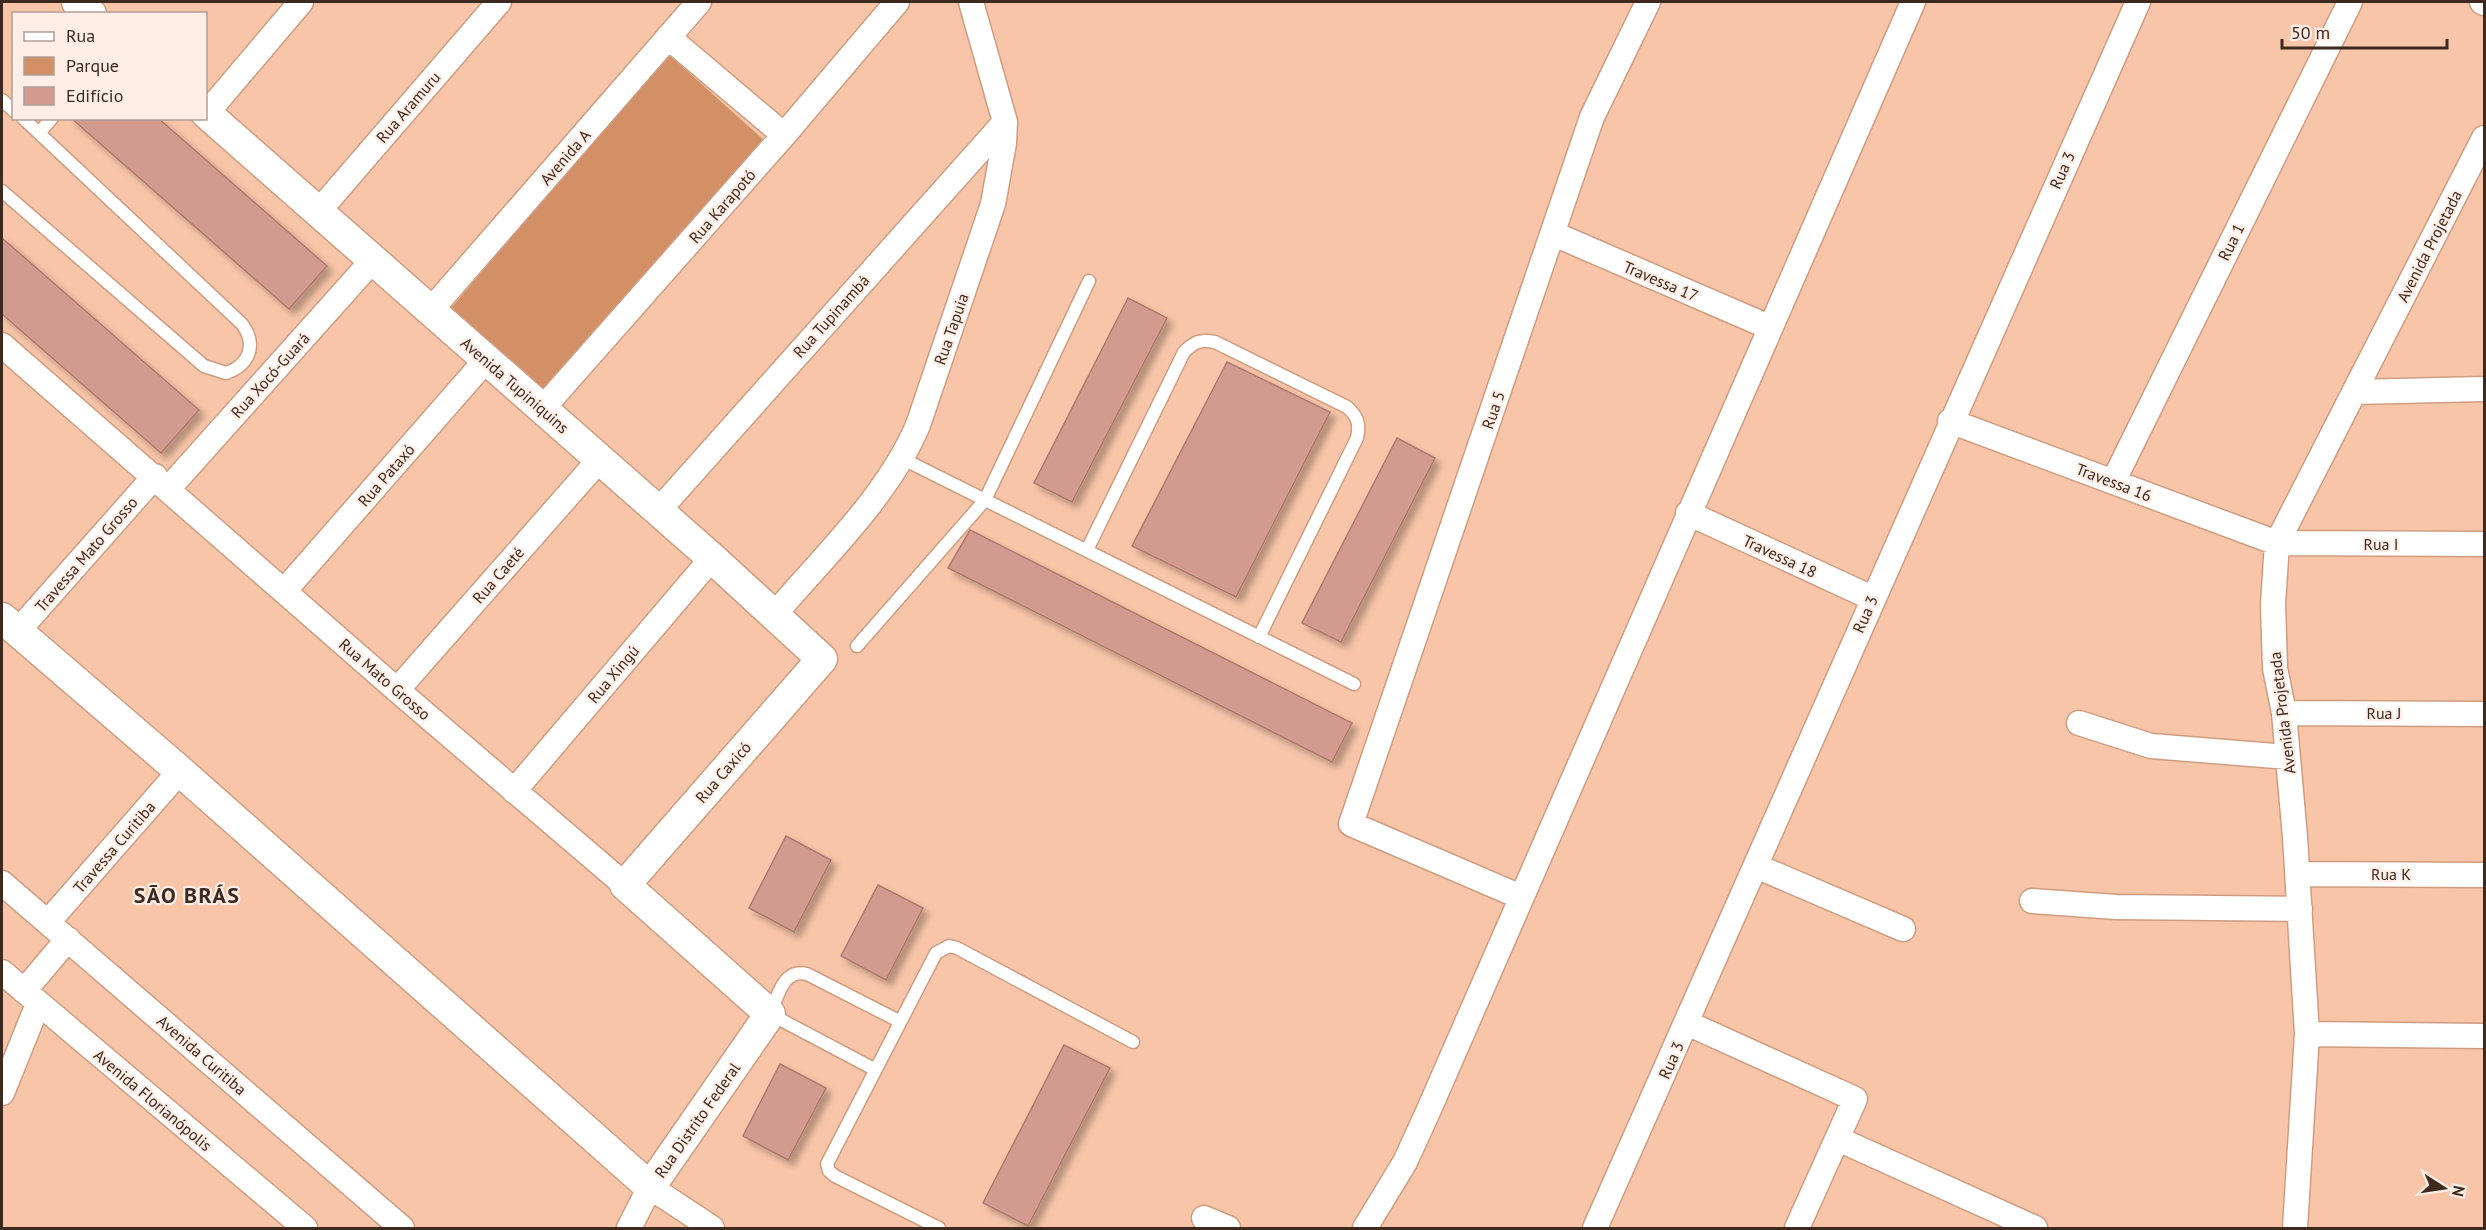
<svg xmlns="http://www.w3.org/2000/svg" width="2486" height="1230" viewBox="0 0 2486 1230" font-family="'PT Sans',sans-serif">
<defs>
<filter id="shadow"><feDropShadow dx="5.5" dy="5.5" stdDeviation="3" flood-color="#0004"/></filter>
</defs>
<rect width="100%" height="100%" fill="#f8c5a8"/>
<path fill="#d38f66" d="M667 53 766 142 543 395 447 313Z"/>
<path fill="#d39b90" stroke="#b07a6f" stroke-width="1.5" filter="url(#shadow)" d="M71 118H158L327 266 289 309Z
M2 238 199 410 161 453 2 314Z
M1128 298 1167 318 1072 502 1034 483Z
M1227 362 1330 412 1236 597 1132 546Z
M1397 438 1435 458 1341 642 1302 623Z
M970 530 1352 723 1332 762 948 568Z
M786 836 831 860 794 932 749 908Z
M878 885 923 908 886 980 841 956Z
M1064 1045 1110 1068 1028 1226 983 1203Z
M780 1064 826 1088 788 1160 743 1136Z"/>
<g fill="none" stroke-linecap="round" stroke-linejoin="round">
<g stroke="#ce9d81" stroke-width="15">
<path id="service" d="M2 100 14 111
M39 133 52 118
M2 191 204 366 226 373C250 365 257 344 242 324L23 118
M911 463 1354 684
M1087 550 1184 352C1194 342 1200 339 1215 342L1347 407C1358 417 1360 424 1357 438L1259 637
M857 646 985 500 1089 281
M874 1069 770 1014C778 996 783 968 807 974L899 1021
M939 1228 835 1176 829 1171 827 1164 936 953 949 946 957 948 1133 1042"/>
</g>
<g stroke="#ce9d81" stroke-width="27">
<path id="minor" d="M2482 2 2484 3
M668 37 784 135
M206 114 301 2
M318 212 499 2
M1554 234 1769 327
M430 311 699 2
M2 345 397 690 625 885
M2354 392 2484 389
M543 408 784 135 897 2
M1950 421 2277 543 2484 544
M2113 482 2350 2
M168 489 372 261
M658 511 1005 122
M1688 513 1872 598
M285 590 486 360
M775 614C825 555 888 496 918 425L993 204 1004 143 1005 122 971 2
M17 632 155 476
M397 690 600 459
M2284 713 2484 714
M2079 723 2151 746 2288 757
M514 791 712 558
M1756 866 1903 929
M2298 874 2484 875
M2 883 402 1228
M1521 897 1351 824 1592 117 1648 2
M2032 901 2116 907 2300 909
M48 922 180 771
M2 972 305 1228
M24 991 68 939
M1687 1023 1855 1099 1797 1228
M2307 1034 2484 1036
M2 1093 38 1004
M1838 1139 2035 1228
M1204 1218 1228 1228
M629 1228 650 1187 712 1228
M1365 1228 1405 1162 1427 1114 1913 2
M1595 1228 2138 2
M2295 1228 2307 1034 2295 837 2284 713 2275 668 2273 604 2277 543 2484 138"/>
</g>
<g stroke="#ce9d81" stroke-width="33">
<path id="tertiary" d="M77 2 91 14
M2 618 180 771 650 1187 770 1014 625 885 822 659 712 558 206 113"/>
</g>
<use href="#service" stroke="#fff" stroke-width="12"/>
<use href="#minor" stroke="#fff" stroke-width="24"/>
<use href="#tertiary" stroke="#fff" stroke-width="30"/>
</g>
<g text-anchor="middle" stroke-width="4.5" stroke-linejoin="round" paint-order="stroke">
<g font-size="16" fill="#3d291e" stroke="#feeee6">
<text transform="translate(408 107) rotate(-49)" y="6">Rua Aramuru</text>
<text transform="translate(565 157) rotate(-49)" y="6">Avenida A</text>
<text transform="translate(2062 170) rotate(-66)" y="6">Rua 3</text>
<text transform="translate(722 206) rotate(-49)" y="6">Rua Karapotó</text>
<text transform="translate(2231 242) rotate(-64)" y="6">Rua 1</text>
<text transform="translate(2429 246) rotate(-63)" y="6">Avenida Projetada</text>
<text transform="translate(1661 281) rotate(23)" y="6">Travessa 17</text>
<text transform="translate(831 316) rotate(-48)" y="6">Rua Tupinambá</text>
<text transform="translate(951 329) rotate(-71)" y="6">Rua Tapuia</text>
<text transform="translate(270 375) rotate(-48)" y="6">Rua Xocó-Guará</text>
<text transform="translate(515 385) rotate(41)" y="6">Avenida Tupiniquins</text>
<text transform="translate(1493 410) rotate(-71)" y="6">Rua 5</text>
<text transform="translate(386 475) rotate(-49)" y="6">Rua Pataxó</text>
<text transform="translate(2114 482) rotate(21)" y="6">Travessa 16</text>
<text x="2381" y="550">Rua I</text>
<text transform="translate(86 554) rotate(-49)" y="6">Travessa Mato Grosso</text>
<text transform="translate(1780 556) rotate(25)" y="6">Travessa 18</text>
<text transform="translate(498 575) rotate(-49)" y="6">Rua Caeté</text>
<text transform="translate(1865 614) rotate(-66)" y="6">Rua 3</text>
<text transform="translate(613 674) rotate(-50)" y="6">Rua Xingú</text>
<text transform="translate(385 679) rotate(41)" y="6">Rua Mato Grosso</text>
<text transform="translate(2282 713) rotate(-97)" y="6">Avenida Projetada</text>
<text x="2384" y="719">Rua J</text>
<text transform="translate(723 772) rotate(-49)" y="6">Rua Caxicó</text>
<text transform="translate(114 847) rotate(-49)" y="6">Travessa Curitiba</text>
<text x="2391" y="880">Rua K</text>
<text transform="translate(202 1055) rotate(41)" y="6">Avenida Curitiba</text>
<text transform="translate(1671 1060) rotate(-66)" y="6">Rua 3</text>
<text transform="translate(153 1100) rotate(40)" y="6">Avenida Florianópolis</text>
<text transform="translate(697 1120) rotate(-55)" y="6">Rua Distrito Federal</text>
</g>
<g font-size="22" font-weight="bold" letter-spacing="1.5" fill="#3d291e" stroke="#feeee6">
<text x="187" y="903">SÃO BRÁS</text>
</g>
</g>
<rect width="2486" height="1230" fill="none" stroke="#3d291e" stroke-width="6"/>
<rect x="12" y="12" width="195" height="108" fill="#feeee6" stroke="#b19f96" stroke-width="1.5"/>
<rect x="24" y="32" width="30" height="9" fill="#ffffff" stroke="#b19f96" stroke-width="1.5"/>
<text x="66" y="42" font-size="18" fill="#3d291e">Rua</text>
<rect x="24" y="57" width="30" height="18" fill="#d38f66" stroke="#b19f96" stroke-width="1.5"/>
<text x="66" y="72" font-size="18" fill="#3d291e">Parque</text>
<rect x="24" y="87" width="30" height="18" fill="#d39b90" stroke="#b19f96" stroke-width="1.5"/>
<text x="66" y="102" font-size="18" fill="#3d291e">Edifício</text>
<g transform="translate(2444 1188) rotate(102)" stroke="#feeee6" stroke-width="4.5" paint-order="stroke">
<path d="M0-4.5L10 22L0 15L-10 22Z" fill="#3d291e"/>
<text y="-9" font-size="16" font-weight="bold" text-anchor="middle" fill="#3d291e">N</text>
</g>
<path d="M2282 39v9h165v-9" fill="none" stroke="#3d291e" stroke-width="3"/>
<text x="2291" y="39" font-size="18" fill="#3d291e" stroke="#feeee6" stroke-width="4.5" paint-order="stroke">50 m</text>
</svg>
